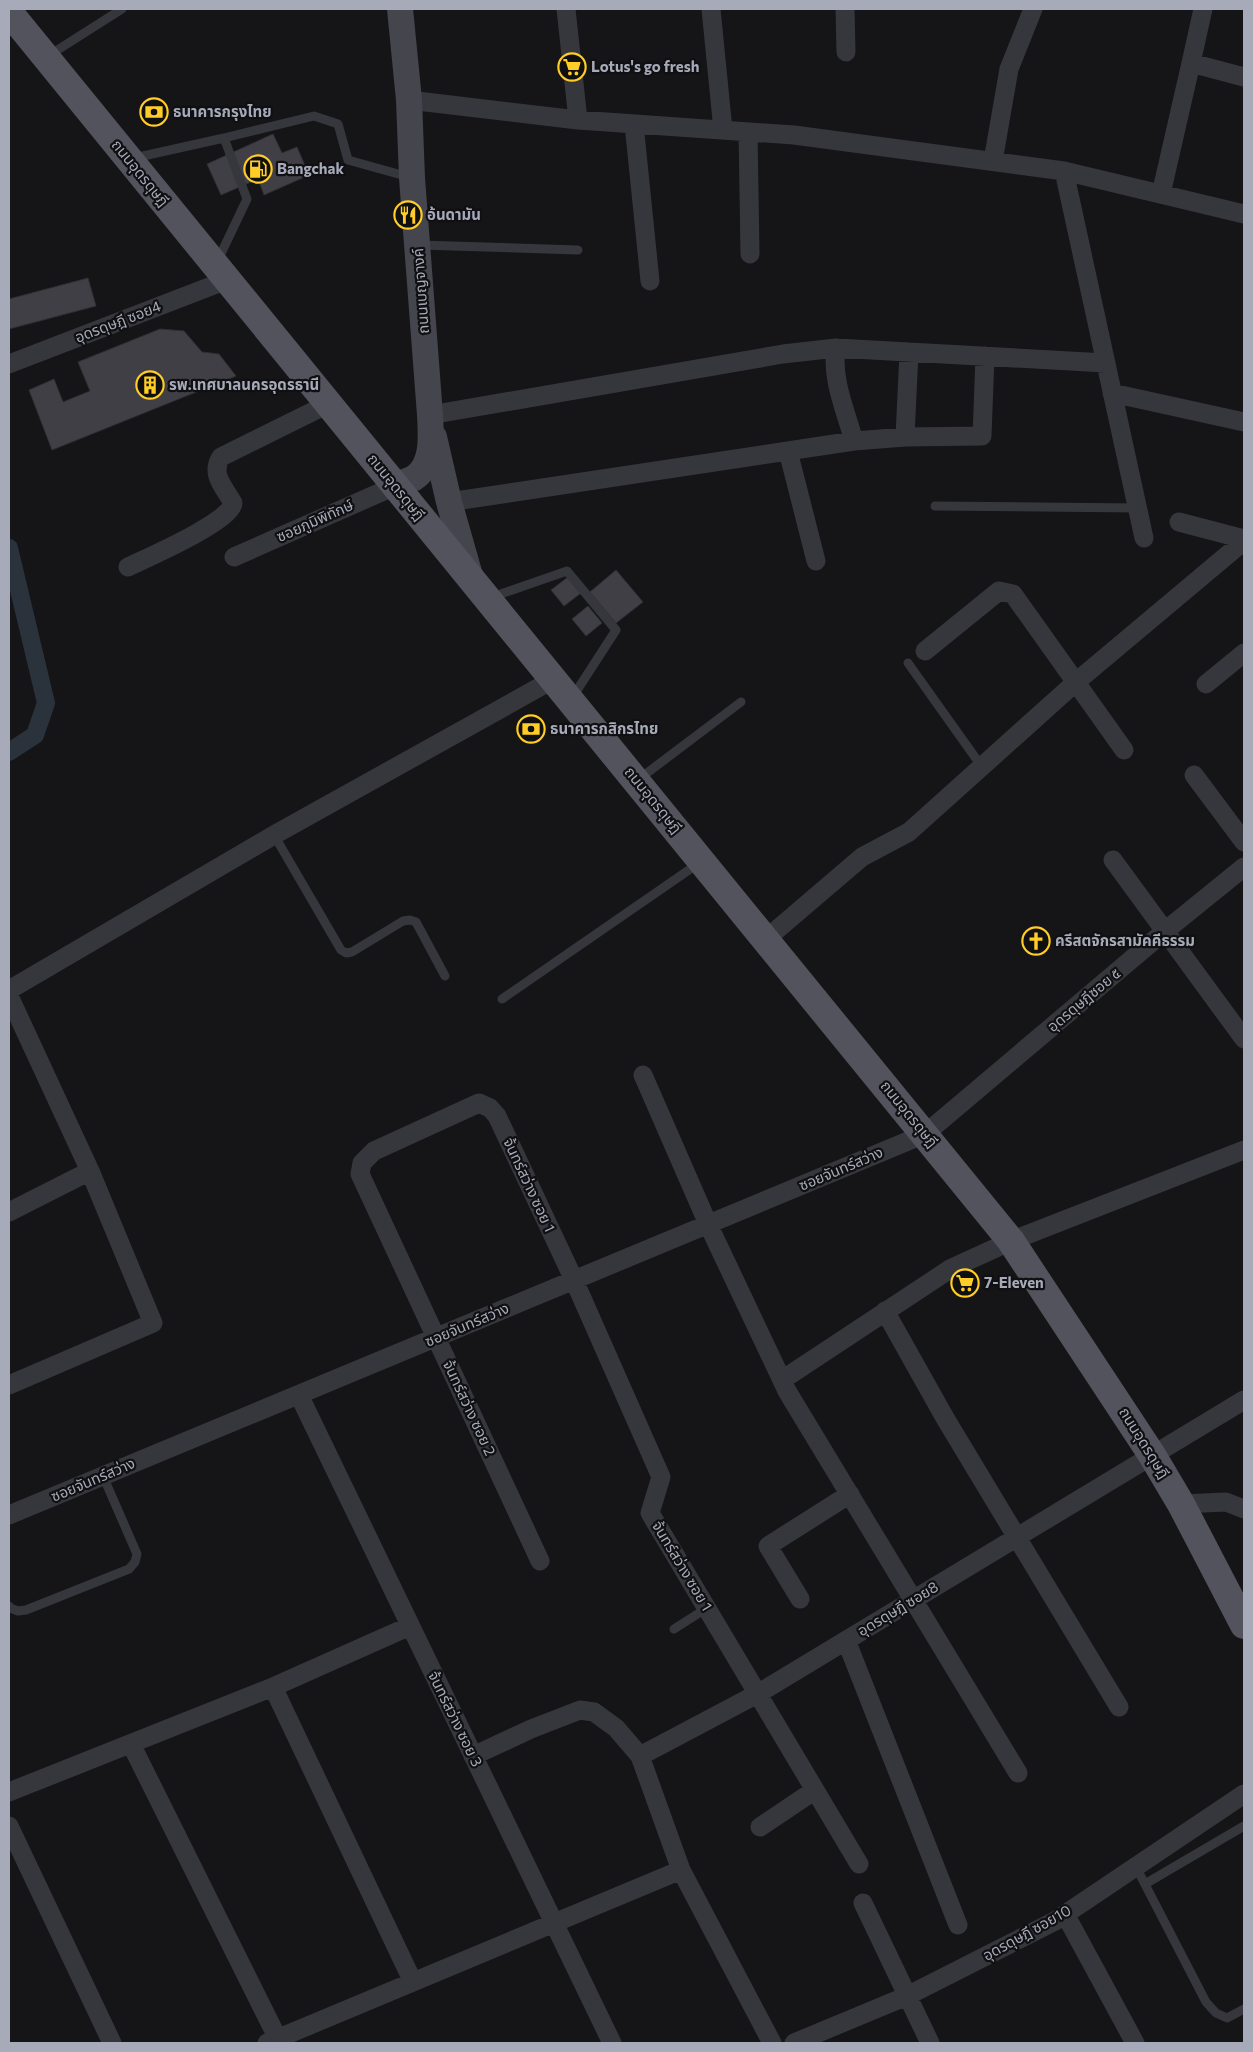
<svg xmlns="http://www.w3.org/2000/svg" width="1253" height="2052" viewBox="0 0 1253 2052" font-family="Commissioner,'Noto Sans Thai',sans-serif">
<rect width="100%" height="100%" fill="#151517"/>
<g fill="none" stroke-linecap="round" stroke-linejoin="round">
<path stroke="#2a323c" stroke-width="18" d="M9 548 46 703 35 735 9 752"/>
</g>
<path fill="#3f3f45" stroke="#302f34" d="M273 134 282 153 297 147 309 175 264 195 258 179 221 195 207 164Z
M88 278 96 306 9 329V299Z
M160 329 184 331 202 352 219 354 236 376 52 450 29 390 54 379 63 402 90 391 78 362Z
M616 570 643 602 616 623 590 592Z
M568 577 581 593 564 606 551 590Z
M588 606 602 623 586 636 572 619Z"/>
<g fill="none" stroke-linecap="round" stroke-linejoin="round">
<path stroke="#36363d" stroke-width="9" d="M48 56 122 9
M224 138 314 116 338 124 348 160 409 177
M134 158 224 138 247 199 217 262
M420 245 578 250
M935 506 1137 508
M492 597 567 571 616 630 572 698
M908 663 982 767
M639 779 741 702
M274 835 341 950 346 953 352 952 403 921 410 920 416 922 445 976
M502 999 699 863
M9 1606 10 1608 18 1611 26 1610 129 1569 135 1562 137 1554 103 1476
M674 1629 707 1608
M1136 1867 1206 2002 1216 2013 1227 2018 1244 2009
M1145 1884 1244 1826"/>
<path stroke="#36363d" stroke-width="19" d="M566 9 578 120
M711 9 723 130
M845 9 846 52
M1191 63 1203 9
M409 100 578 120 794 135 1064 171 1244 214
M634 124 650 281
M748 132 750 254
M993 161 1009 69 1033 9
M1064 171 1144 538
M1161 194 1191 63 1244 77
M836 348C831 379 846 412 854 441
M9 364 227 280
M1112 393 1244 422
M430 415 783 354 836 348 1106 363
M905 437 909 352
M788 451 816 561
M449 502 854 441 905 437 982 436 985 356
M1179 522 1244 539
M234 557 395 486
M128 567C147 558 232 521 233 503 224 487 210 474 221 457L328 404
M925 651 999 591 1013 594 1124 750
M1206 684 1244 653
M1194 775 1244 842
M1113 860 1244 1039
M766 939 862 857 909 832 1076 682 1244 541
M9 990 274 835 554 679
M9 996 90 1171
M643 1075 708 1224 787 1391 1018 1773
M9 1212 90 1171 153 1323 9 1385
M885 1311 945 1418 1119 1707
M782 1380 950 1269 1011 1241 1244 1150
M299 1395 612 2043
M1181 1504 1226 1502 1244 1509
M9 1515 925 1134 1165 931 1244 867
M540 1561 360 1174 362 1163 374 1151 479 1103 490 1108 497 1116 574 1280 661 1477 650 1513 859 1864
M800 1599 768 1546 850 1494
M846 1640 958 1925
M273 1687 413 1982
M131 1744 280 2043
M473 1756 531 1729 580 1710 594 1712 616 1728 640 1756 681 1870 772 2043
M640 1756 759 1693 1244 1400
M9 1792 273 1687 410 1626
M9 1826 112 2043
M760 1827 815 1790
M863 1903 930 2043
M1065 1914 1135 2043
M267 2043 681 1870
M794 2043 907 1996 1055 1921 1244 1794"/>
<path stroke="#44454d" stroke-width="26" d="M434 437 449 502 471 579
M395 486C401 483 408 481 414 478 434 465 431 435 430 415L412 178 409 100 400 9"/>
<path stroke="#52535c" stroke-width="28" d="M9 12 1011 1241 1152 1455 1181 1504 1244 1625"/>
</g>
<defs>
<g id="supermarket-ring" transform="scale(1.4375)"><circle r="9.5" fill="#101012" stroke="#ffcd26" stroke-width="1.5"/><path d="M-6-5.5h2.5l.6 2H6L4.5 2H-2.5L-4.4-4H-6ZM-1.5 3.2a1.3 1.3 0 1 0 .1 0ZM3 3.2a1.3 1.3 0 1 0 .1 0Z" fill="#ffcd26"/></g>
<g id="bank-ring" transform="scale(1.4375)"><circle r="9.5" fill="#101012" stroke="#ffcd26" stroke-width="1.5"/><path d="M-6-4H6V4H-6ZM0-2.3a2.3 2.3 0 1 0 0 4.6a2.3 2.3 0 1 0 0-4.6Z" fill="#ffcd26"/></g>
<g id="fuel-ring" transform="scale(1.4375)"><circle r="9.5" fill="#101012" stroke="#ffcd26" stroke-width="1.5"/><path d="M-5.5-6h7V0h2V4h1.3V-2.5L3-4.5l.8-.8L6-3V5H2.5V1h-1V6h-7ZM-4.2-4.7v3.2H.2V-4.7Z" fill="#ffcd26"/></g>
<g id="restaurant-ring" transform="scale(1.4375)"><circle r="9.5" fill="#101012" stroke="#ffcd26" stroke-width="1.5"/><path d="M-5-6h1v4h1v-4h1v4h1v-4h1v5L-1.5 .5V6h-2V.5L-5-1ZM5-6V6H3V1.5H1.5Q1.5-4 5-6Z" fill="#ffcd26"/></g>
<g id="building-ring" transform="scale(1.4375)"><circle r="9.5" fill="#101012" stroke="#ffcd26" stroke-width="1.5"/><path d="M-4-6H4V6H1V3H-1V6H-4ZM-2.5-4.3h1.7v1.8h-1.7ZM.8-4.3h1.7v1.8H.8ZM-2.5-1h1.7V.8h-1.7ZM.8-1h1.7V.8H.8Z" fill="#ffcd26"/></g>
<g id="church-ring" transform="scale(1.4375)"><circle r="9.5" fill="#101012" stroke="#ffcd26" stroke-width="1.5"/><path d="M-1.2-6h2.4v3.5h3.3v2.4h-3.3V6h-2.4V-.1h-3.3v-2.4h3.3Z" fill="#ffcd26"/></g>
</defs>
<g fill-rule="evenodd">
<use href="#supermarket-ring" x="572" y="67"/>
<use href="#bank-ring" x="154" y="112"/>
<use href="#fuel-ring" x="258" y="169"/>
<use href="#restaurant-ring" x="408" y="215"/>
<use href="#building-ring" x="150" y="385"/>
<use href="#bank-ring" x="531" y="729"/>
<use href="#church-ring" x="1036" y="941"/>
<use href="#supermarket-ring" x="965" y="1283"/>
</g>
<g text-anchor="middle" stroke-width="4.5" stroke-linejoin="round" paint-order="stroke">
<g font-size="15" font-weight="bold" fill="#a6aab9" stroke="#101012" text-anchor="start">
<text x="591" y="72">Lotus's go fresh</text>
<text x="173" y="117">ธนาคารกรุงไทย</text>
<text x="277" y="174">Bangchak</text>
<text x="427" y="220">อ้นดามัน</text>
<text x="169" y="390">รพ.เทศบาลนครอุดรธานี</text>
<text x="550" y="734">ธนาคารกสิกรไทย</text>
<text x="1055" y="946">ครีสตจักรสามัคคีธรรม</text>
<text x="984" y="1288">7-Eleven</text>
</g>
<g font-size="15" fill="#a6aab9" stroke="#101012">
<text transform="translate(140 173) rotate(51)" y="5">ถนนอุดรดุษฎี</text>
<text transform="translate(421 291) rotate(-94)" y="5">ถนนเบญจางค์</text>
<text transform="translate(118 322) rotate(-21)" y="5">อุดรดุษฎี ซอย4</text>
<text transform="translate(396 487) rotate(51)" y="5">ถนนอุดรดุษฎี</text>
<text transform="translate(315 521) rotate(-24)" y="5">ซอยภูมิพิทักษ์</text>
<text transform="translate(653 800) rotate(51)" y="5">ถนนอุดรดุษฎี</text>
<text transform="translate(1084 1000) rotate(-40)" y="5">อุดรดุษฎีซอย ๕</text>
<text transform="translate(909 1114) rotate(51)" y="5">ถนนอุดรดุษฎี</text>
<text transform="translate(841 1169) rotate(-23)" y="5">ซอยจันทร์สว่าง</text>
<text transform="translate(529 1185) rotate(65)" y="5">จ้นทร์สว่าง ซอย 1</text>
<text transform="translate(467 1325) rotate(-23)" y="5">ซอยจันทร์สว่าง</text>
<text transform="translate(469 1408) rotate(65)" y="5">จ้นทร์สว่าง ซอย 2</text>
<text transform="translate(1144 1443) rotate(58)" y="5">ถนนอุดรดุษฎี</text>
<text transform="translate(93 1480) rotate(-23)" y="5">ซอยจันทร์สว่าง</text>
<text transform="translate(682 1566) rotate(59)" y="5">จ้นทร์สว่าง ซอย 1</text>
<text transform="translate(898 1609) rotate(-31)" y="5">อุดรดุษฎี ซอย8</text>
<text transform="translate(455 1719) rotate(64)" y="5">จ้นทร์สว่าง ซอย 3</text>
<text transform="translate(1027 1933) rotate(-29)" y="5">อุดรดุษฎี ซอย10</text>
</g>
</g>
<rect width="1253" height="2052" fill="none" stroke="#a6aab9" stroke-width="20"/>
</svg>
